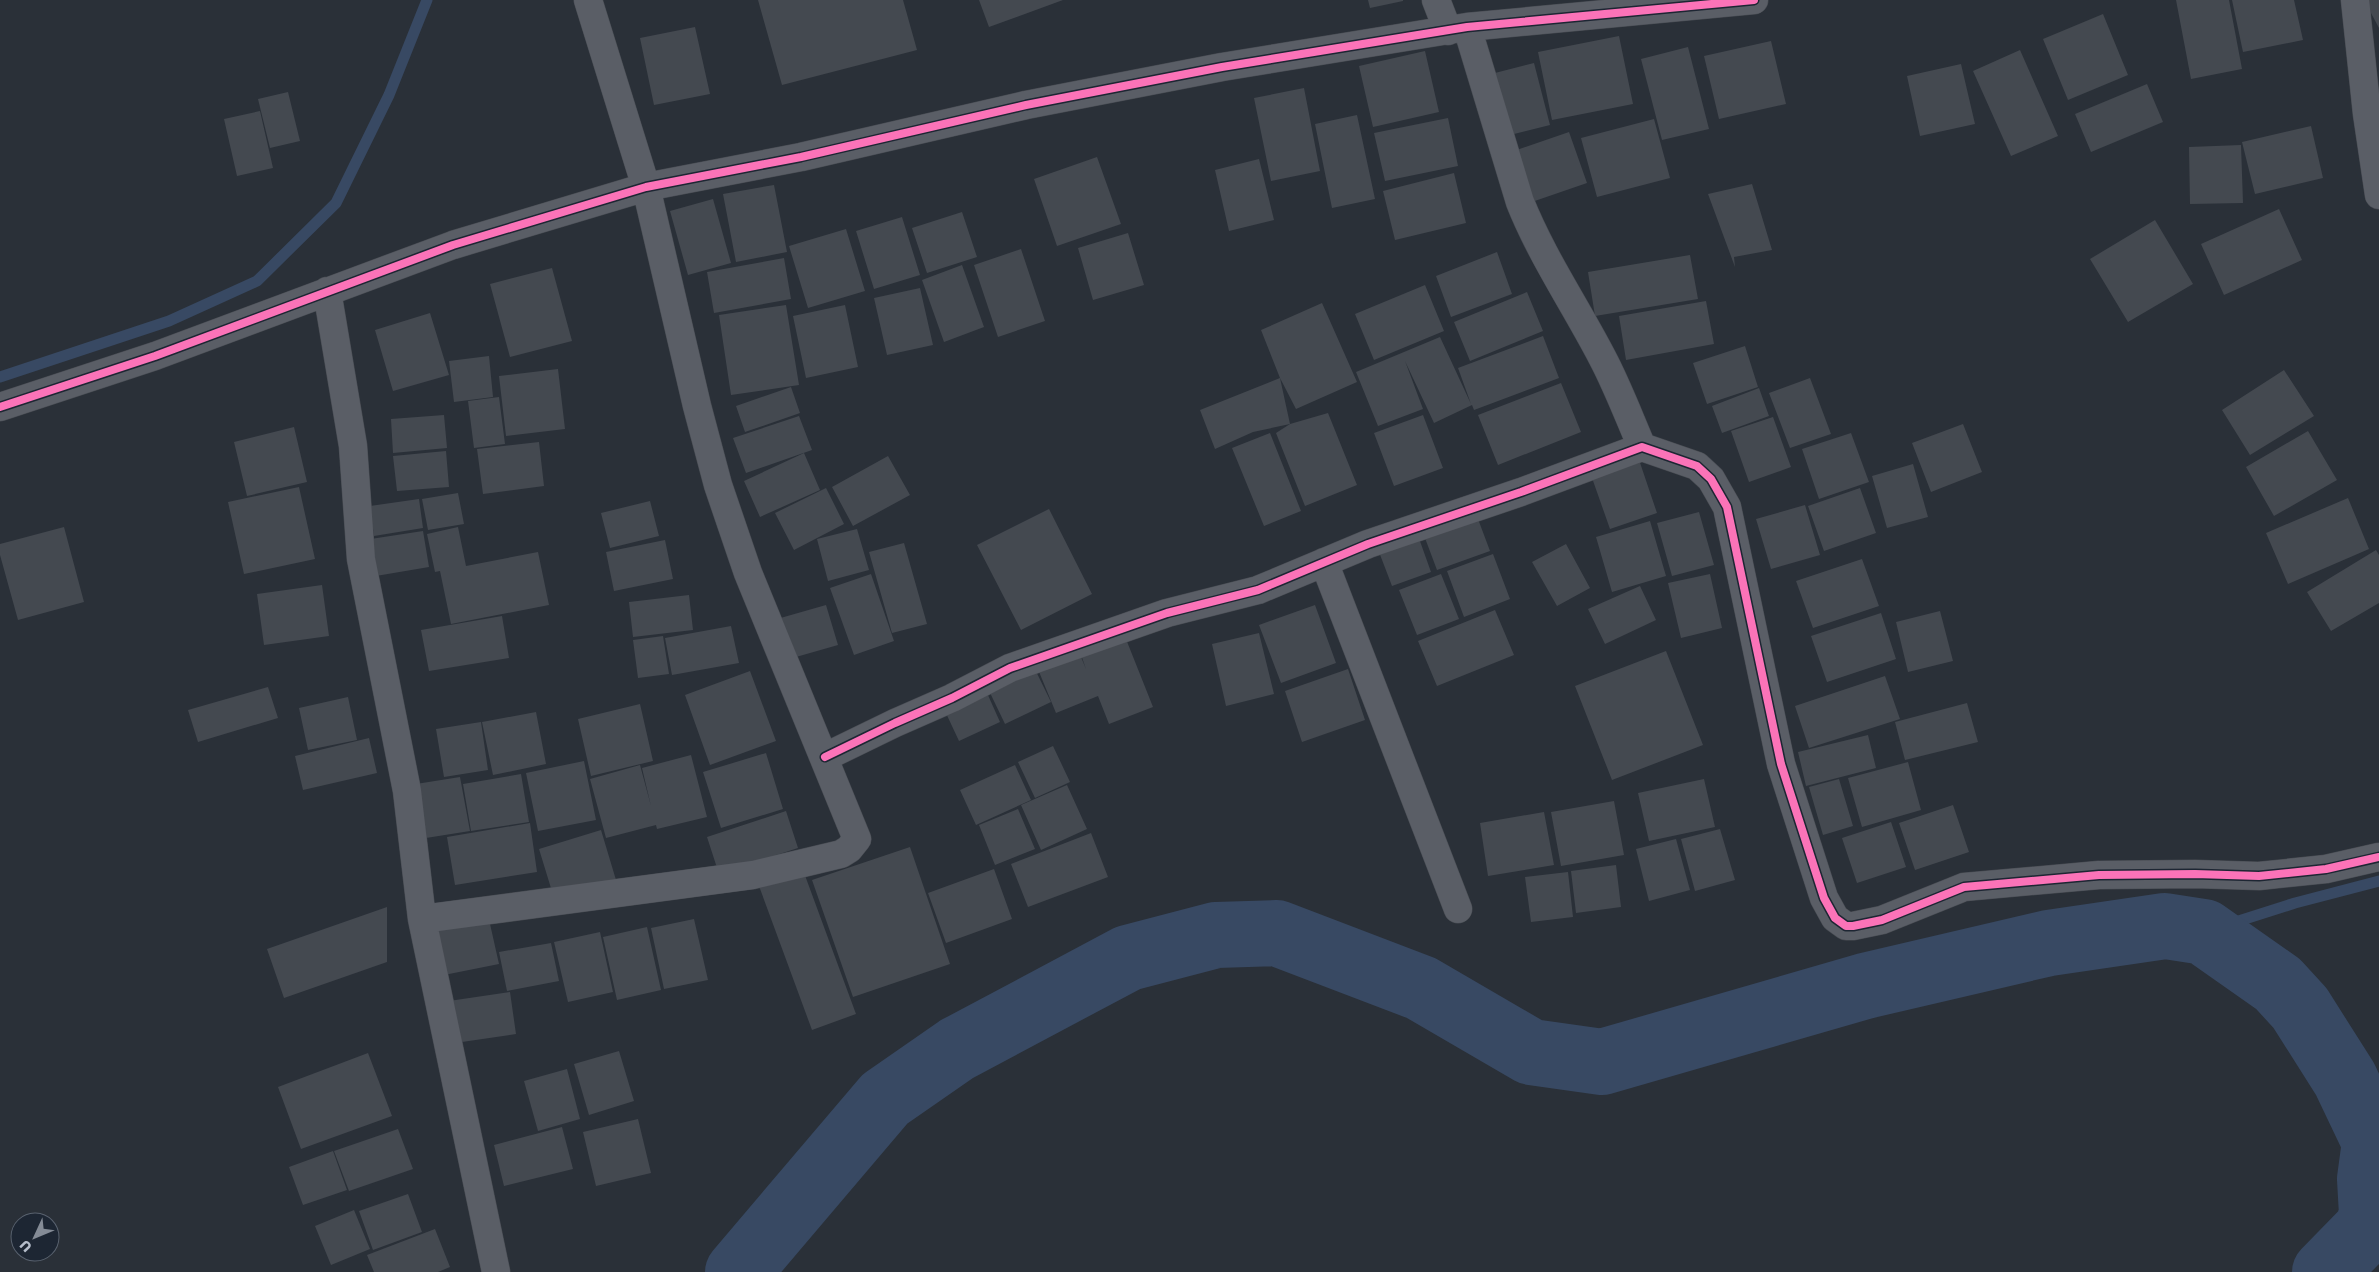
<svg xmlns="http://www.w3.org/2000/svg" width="2379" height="1272" viewBox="0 0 2379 1272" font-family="Rubik,sans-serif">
<rect width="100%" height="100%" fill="#2a3038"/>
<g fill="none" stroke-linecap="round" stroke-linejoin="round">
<path stroke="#384963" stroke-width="11" d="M0 377 169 321 257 281 336 203 389 95 427 0
M2204 932 2295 903 2379 881"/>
<path stroke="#384963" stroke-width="66" d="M738 1272 885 1099 957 1049 1128 958 1216 935 1277 933 1421 988 1531 1052 1602 1062 1865 986 2049 943 2165 926 2204 932 2278 984 2300 1008 2345 1079 2375 1142 2370 1179 2372 1214 2367 1229 2325 1272"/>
</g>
<path fill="#444950" d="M758 0H903L917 50 782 85Z
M979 0H1063L989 27Z
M1368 0H1403V1L1370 8Z
M2176 0H2229L2242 69 2191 79Z
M2232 0H2294L2303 40 2243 52Z
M2364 0H2379V28Z
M2103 14 2128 75 2068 100 2043 39Z
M695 27 710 94 654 105 640 38Z
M1619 36 1633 104 1552 120 1538 52Z
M1771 41 1786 104 1719 119 1704 56Z
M1688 47 1709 129 1662 140 1641 59Z
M2020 50 2058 136 2011 156 1973 71Z
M1425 51 1439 112 1373 127 1359 66Z
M1534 63 1550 125 1506 136 1491 74Z
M1961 64 1975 124 1920 136 1907 76Z
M2147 84 2163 122 2091 152 2075 114Z
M1304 88 1320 171 1271 181 1254 98Z
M288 92 300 141 270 148 258 99Z
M260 111 273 168 237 176 224 119Z
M1357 115 1375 199 1332 208 1315 124Z
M1448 118 1458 166 1385 181 1374 133Z
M1654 119 1670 178 1597 197 1581 138Z
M2311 126 2323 178 2255 194 2242 142Z
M1569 132 1587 183 1526 204 1508 153Z
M2241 145 2243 203 2190 204 2189 147Z
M1097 157 1121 224 1057 246 1034 179Z
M1259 159 1274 220 1229 231 1215 170Z
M1454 173 1466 223 1395 240 1383 191Z
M1752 184 1772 250 1734 257 1735 267 1708 194Z
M774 185 787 252 736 262 723 194Z
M713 199 731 263 688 275 670 211Z
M2279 209 2302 260 2224 295 2201 244Z
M962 212 977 257 927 273 912 228Z
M902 217 920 275 874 289 856 231Z
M2155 220 2193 284 2128 322 2090 259Z
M846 229 865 291 808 308 789 246Z
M1128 233 1144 285 1093 300 1078 248Z
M1021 249 1045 321 998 337 974 265Z
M1497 252 1512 294 1451 317 1436 276Z
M1690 255 1698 299 1595 316 1588 272Z
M784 258 791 299 714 313 707 272Z
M962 265 984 327 944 342 922 280Z
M552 268 572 341 510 357 490 284Z
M1425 285 1444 331 1374 360 1355 314Z
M920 288 933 345 887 355 874 298Z
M1527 292 1543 331 1470 361 1454 322Z
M1706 301 1714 344 1626 360 1619 316Z
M1322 303 1357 382 1296 409 1280 378 1290 424 1253 432 1215 449 1200 410 1280 378 1261 330Z
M786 305 799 385 731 395 719 315Z
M845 305 858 367 806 378 793 316Z
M430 313 449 375 393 391 375 330Z
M1543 336 1559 378 1474 410 1472 405 1434 423 1405 361 1423 409 1378 426 1356 372 1440 337 1471 404 1458 368Z
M1745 346 1758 387 1707 404 1693 363Z
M489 356 493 397 454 402 449 361Z
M558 369 565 429 506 436 499 376Z
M2284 370 2314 416 2250 455 2222 410Z
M1810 378 1831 434 1790 448 1769 393Z
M1561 383 1581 432 1498 465 1478 415Z
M791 387 800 413 745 432 736 406Z
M1759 388 1769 416 1722 433 1712 406Z
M499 397 505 444 474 448 468 401Z
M1328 413 1357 485 1305 506 1276 433 1290 424Z
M444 415 447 448 393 453 391 419Z
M1423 415 1443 468 1394 486 1374 433Z
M799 416 812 450 746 473 733 438Z
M1773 417 1791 467 1749 482 1731 431Z
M1963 424 1982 472 1931 492 1912 443Z
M294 427 307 482 247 496 234 442Z
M2308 431 2337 480 2274 516 2246 467Z
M1270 433 1301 511 1264 526 1232 448Z
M1851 433 1869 482 1819 499 1802 449Z
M539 442 544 486 483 494 477 449Z
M1633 442 1657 513 1610 529 1585 458Z
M446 451 449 487 397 491 393 456Z
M804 453 820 490 760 517 744 481Z
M888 456 910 495 853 526 832 487Z
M1913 464 1928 517 1887 528 1872 476Z
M299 487 315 559 244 574 228 502Z
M826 488 844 524 794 550 775 513Z
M1860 488 1876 533 1824 551 1808 506Z
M458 493 464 524 428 530 422 499Z
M1469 495 1490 551 1437 570 1416 514Z
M2348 498 2369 549 2288 584 2266 533Z
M419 499 423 528 374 536 370 506Z
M650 501 659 536 610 548 601 513Z
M1805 505 1820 555 1771 569 1756 519Z
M1049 509 1092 594 1021 630 977 545Z
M1699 512 1714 565 1672 576 1657 523Z
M1411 516 1431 572 1392 586 1371 531Z
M1650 521 1666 576 1612 592 1596 537Z
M64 527 84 602 18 620 0 555V544Z
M458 527 466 566 538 552 549 605 451 624 440 571 435 572 427 534Z
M857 529 869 570 828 581 817 539Z
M423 531 429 567 370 577 364 540Z
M665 540 673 579 614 591 606 552Z
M904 543 927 624 892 633 869 552Z
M1566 544 1590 588 1557 606 1532 562Z
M2376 550 2379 555V603L2331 631 2307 592Z
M1493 554 1510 599 1464 617 1447 571Z
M1862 559 1879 606 1813 628 1796 581Z
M871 574 894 641 854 655 830 588Z
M1441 574 1459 619 1417 635 1399 590Z
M1710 574 1722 628 1681 638 1668 583Z
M322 585 329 636 264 645 257 594Z
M1640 586 1656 620 1605 644 1588 609Z
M689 595 693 630 633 637 629 602Z
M826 605 838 645 789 659 777 619Z
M1315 605 1336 663 1281 683 1259 625Z
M1495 610 1514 655 1437 686 1418 641Z
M1940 611 1953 661 1908 672 1896 622Z
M1881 613 1896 659 1827 682 1811 636Z
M502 616 509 658 429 671 421 630Z
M731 626 739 663 672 675 665 638Z
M1122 629 1153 707 1109 724 1098 696 1056 713 1035 662 1076 645 1086 669 1078 646Z
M1259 633 1274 694 1226 706 1212 644Z
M663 636 669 674 638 678 633 640Z
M1026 651 1051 702 1005 724 980 672Z
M1666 651 1703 745 1612 780 1575 686Z
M1348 669 1365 720 1302 742 1285 691Z
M750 671 776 741 710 765 685 695Z
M979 675 1000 722 959 741 937 694Z
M1885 676 1900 719 1809 748 1795 706Z
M268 687 278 718 198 742 188 710Z
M348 697 357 740 308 750 299 708Z
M1967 703 1978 742 1905 760 1895 722Z
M640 704 653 761 591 776 578 719Z
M536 712 546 764 493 775 482 722Z
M481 722 488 770 444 777 436 729Z
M1868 735 1876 768 1806 786 1798 752Z
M369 738 377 773 303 790 295 756Z
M1053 746 1070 782 1035 798 1018 762Z
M766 753 783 809 721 828 703 772Z
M691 755 707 817 657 829 656 825 606 838 590 779 640 765 651 806 642 768Z
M584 761 596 820 538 831 526 773Z
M1908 762 1921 810 1862 827 1848 778Z
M1015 765 1031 800 976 825 960 790Z
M521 774 529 822 471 831 463 784Z
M460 777 470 831 426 838 416 784Z
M1704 779 1715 827 1649 841 1638 793Z
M1839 779 1853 826 1823 835 1809 787Z
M1067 785 1087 829 1041 850 1021 805Z
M1614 801 1624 855 1561 866 1551 812Z
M1953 805 1969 852 1915 870 1899 823Z
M1018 809 1035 849 995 865 979 825Z
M786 811 798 848 719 874 707 837Z
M1544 812 1554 865 1488 876 1480 823Z
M1891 822 1906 867 1857 883 1842 838Z
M530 823 537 872 455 885 447 837Z
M1720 829 1735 880 1695 891 1681 839Z
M601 830 616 880 554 898 539 849Z
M1091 833 1108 877 1028 907 1011 864Z
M1676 839 1690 890 1649 901 1636 849Z
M910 847 950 964 853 997 812 880Z
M1616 865 1621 907 1576 913 1571 871Z
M994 869 1012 919 946 943 928 893Z
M803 870 856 1014 812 1030 759 886Z
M1568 872 1573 917 1531 922 1525 877Z
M387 907V962L284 998 267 949Z
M488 915 499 964 439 976 427 928Z
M694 919 708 980 664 989 651 928Z
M647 927 661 990 617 1000 603 937Z
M600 932 613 992 568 1002 554 942Z
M551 943 559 981 507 991 499 952Z
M510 992 516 1034 455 1043 449 1001Z
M619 1051 634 1101 589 1115 574 1064Z
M368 1053 392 1116 301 1149 278 1087Z
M567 1069 580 1119 538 1131 524 1081Z
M638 1119 651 1173 596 1186 583 1132Z
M562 1127 573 1169 504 1186 494 1145Z
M398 1129 413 1169 349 1191 334 1151Z
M333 1151 347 1190 303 1205 289 1167Z
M408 1194 422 1232 373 1250 359 1211Z
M354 1210 370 1249 331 1265 315 1226Z
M435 1229 450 1267 438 1272H374L367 1255Z"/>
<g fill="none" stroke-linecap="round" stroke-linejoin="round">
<g stroke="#484c53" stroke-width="29">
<path id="minor" d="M1436 0 1448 31
M2355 0 2367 114 2379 195
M1467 27 1520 202C1542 257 1575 305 1602 357 1617 385 1629 417 1642 447
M327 291 353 446 361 559 407 791 422 919 496 1272
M0 407 155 356 453 245 646 187 801 157 1026 105 1222 67 1467 27 1754 0
M1324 562 1458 909
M825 757 895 723 952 698 1010 668 1167 613 1258 590 1368 544 1521 492 1642 447 1697 466 1711 479 1727 507 1781 764 1824 898 1835 918 1846 926H1853L1882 920 1964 887 2099 875 2195 874 2259 876 2326 869 2379 857
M422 919 753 875 841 854 849 849 857 839 748 573 718 485 697 406 646 187 588 0"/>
</g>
<use href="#minor" stroke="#5a5e66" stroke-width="28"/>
<g stroke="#1d2633" stroke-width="11">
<path id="cycleway" d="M0 407 155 356 453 245 646 187 801 157 1026 105 1222 67 1467 27 1754 0
M825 757 895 723 952 698 1010 668 1167 613 1258 590 1368 544 1521 492 1642 447 1697 466 1711 479 1727 507 1781 764 1824 898 1835 918 1846 926H1853L1882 920 1964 887 2099 875 2195 874 2259 876 2326 869 2379 857"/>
</g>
<use href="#cycleway" stroke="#fb73b8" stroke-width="8"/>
</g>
<g transform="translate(35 1237) rotate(226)"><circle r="24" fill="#1d2633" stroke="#59626f"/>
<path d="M0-4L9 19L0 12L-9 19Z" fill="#848b96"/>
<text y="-8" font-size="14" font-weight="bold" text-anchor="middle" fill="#b4bcc9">U</text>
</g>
</svg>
